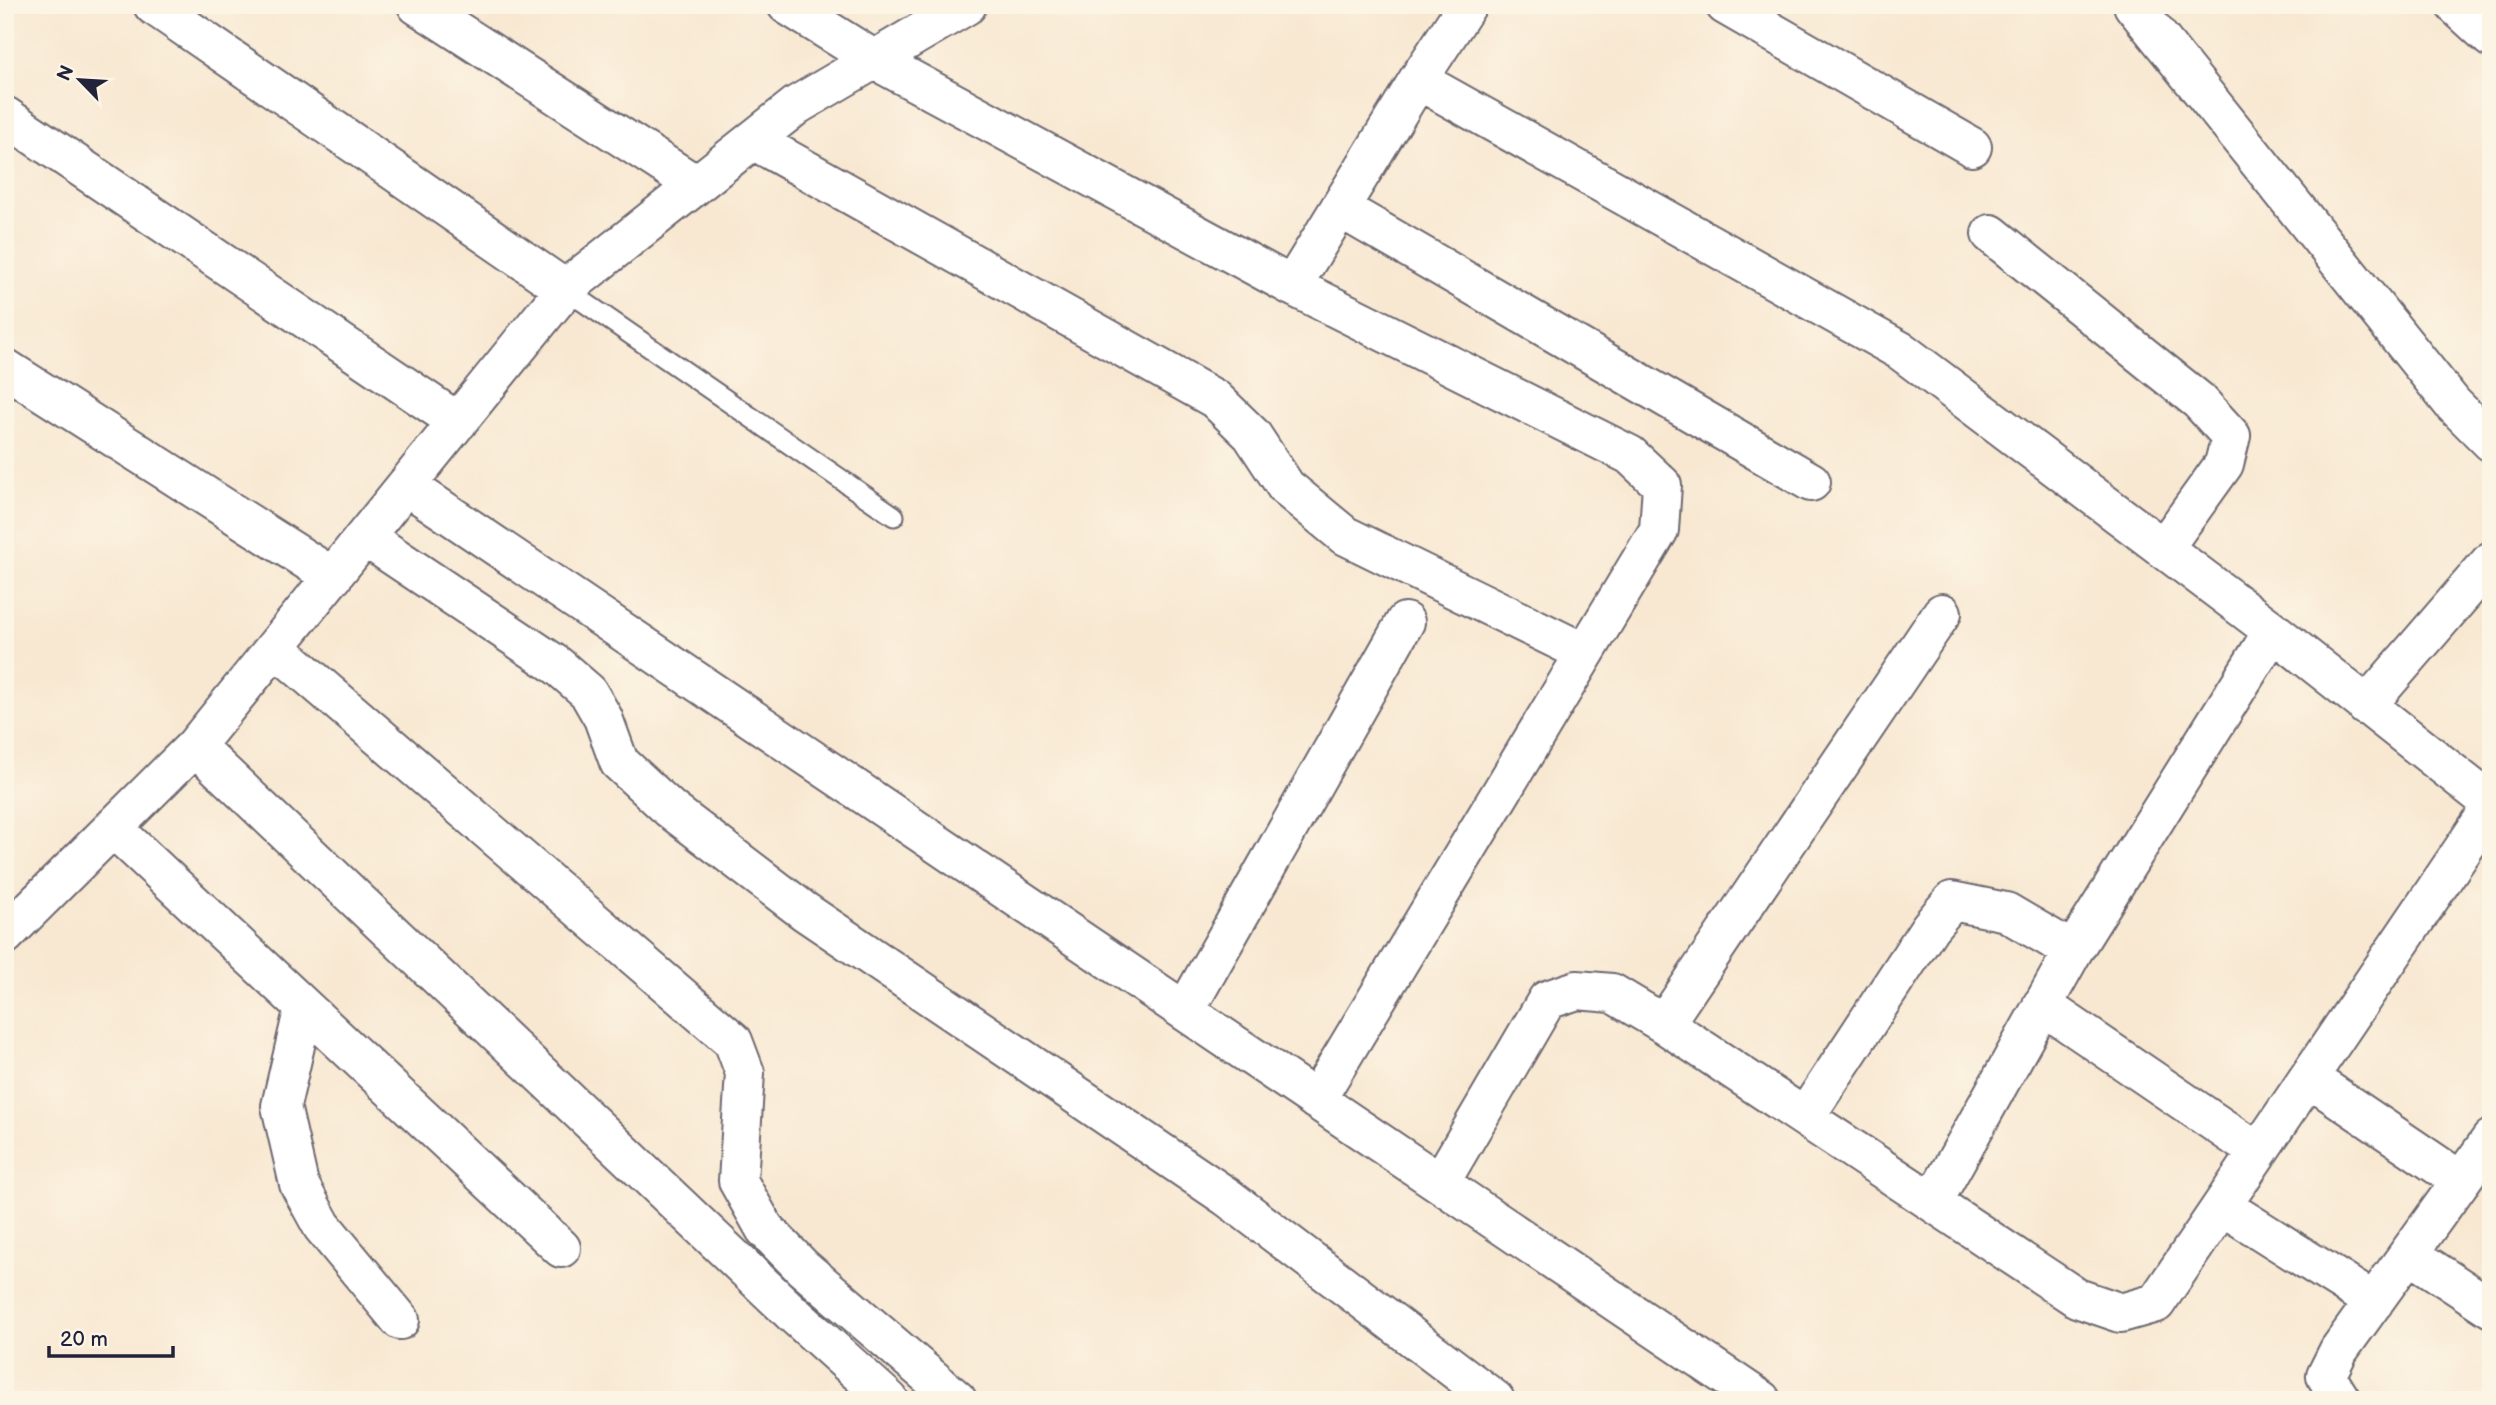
<svg xmlns="http://www.w3.org/2000/svg" width="2496" height="1405" viewBox="0 0 2496 1405" font-family="'Balsamiq Sans',sans-serif">
<rect width="100%" height="100%" fill="#fcf5e5"/>
<filter id="ink" filterUnits="userSpaceOnUse"><feTurbulence type="fractalNoise" baseFrequency=".0143" numOctaves="2"/><feDisplacementMap in="SourceGraphic" scale="14" xChannelSelector="R" yChannelSelector="G"/><feConvolveMatrix kernelMatrix="1 2 1 2 8 2 1 2 1" color-interpolation-filters="sRGB"/></filter>
<filter id="wash" filterUnits="userSpaceOnUse"><feTurbulence type="fractalNoise" baseFrequency=".00686" numOctaves="4" result="noise"/><feDisplacementMap in="SourceGraphic" scale="28" xChannelSelector="R" yChannelSelector="G"/><feGaussianBlur stdDeviation="1.57" result="paint"/><feColorMatrix in="noise" values="0 0 0 0 0 0 0 0 0 0 0 0 0 0 0 0 0 1.4 0 .05"/><feComposite in="paint" operator="in"/></filter>
<g filter="url(#wash)">
<rect width="100%" height="100%" fill="#f8e8d2"/>
</g>
<g filter="url(#ink)">
<g fill="none" stroke-linecap="round" stroke-linejoin="round">
<g stroke="#6d6770" stroke-width="23">
<path id="service" d="M565 289 894 516"/>
</g>
<g stroke="#6d6770" stroke-width="42">
<path id="minor" d="M153 5 565 289
M417 5 696 185
M787 5 875 60 1292 286 1630 455 1662 485 1659 530 1316 1100
M1725 5 1972 147
M2133 5 2452 403 2491 442
M2455 5 2491 38
M1418 80 1901 351 2273 631 2491 803
M5 116 458 422
M753 140 1215 399 1252 435 1286 487 1344 535 1585 653
M1340 208 1811 482
M1991 234 2199 401 2231 436 2224 464 2163 549
M1292 286 1418 80 1467 5
M5 368 333 577
M407 486 1761 1400
M365 537 558 666 588 692 603 718 619 762 670 809 804 911 1227 1197 1495 1400
M276 648 733 1041 745 1073 738 1181 765 1229 802 1267 957 1400
M2366 706 2491 561
M195 746 791 1312 889 1400
M113 828 561 1248
M5 935 195 746 565 289 797 105 967 5
M2042 1005 2258 1152
M304 1007 281 1106 299 1184 322 1226 400 1320
M1185 1011 1405 622
M1664 1024 1942 613
M2309 1078 2461 1181
M1805 1117 1930 927 1952 901 2006 912 2073 951
M1440 1183 1547 1000 1577 990 1612 993 1664 1024 2077 1298 2121 1313 2156 1303 2491 808
M1933 1202 2073 951 2273 631
M2222 1206 2374 1302
M2409 1254 2491 1308
M2341 1400 2326 1376 2339 1350 2491 1139"/>
</g>
<use href="#service" stroke="#fff" stroke-width="19"/>
<use href="#minor" stroke="#fff" stroke-width="38"/>
</g>
</g>
<rect width="2496" height="1405" fill="none" stroke="#fcf5e5" stroke-width="28"/>
<g transform="translate(80 80) rotate(295)" stroke="#fcf5e5" stroke-width="5" paint-order="stroke">
<path d="M0-5L12 26L0 18L-12 26Z" fill="#22223b"/>
<text y="-10" font-size="19" font-weight="bold" text-anchor="middle" fill="#22223b">N</text>
</g>
<path d="M49 1346v10h124v-10" fill="none" stroke="#22223b" stroke-width="3.5"/>
<text x="60" y="1346" font-size="21" fill="#22223b" stroke="#fcf5e5" stroke-width="5" paint-order="stroke">20 m</text>
</svg>
